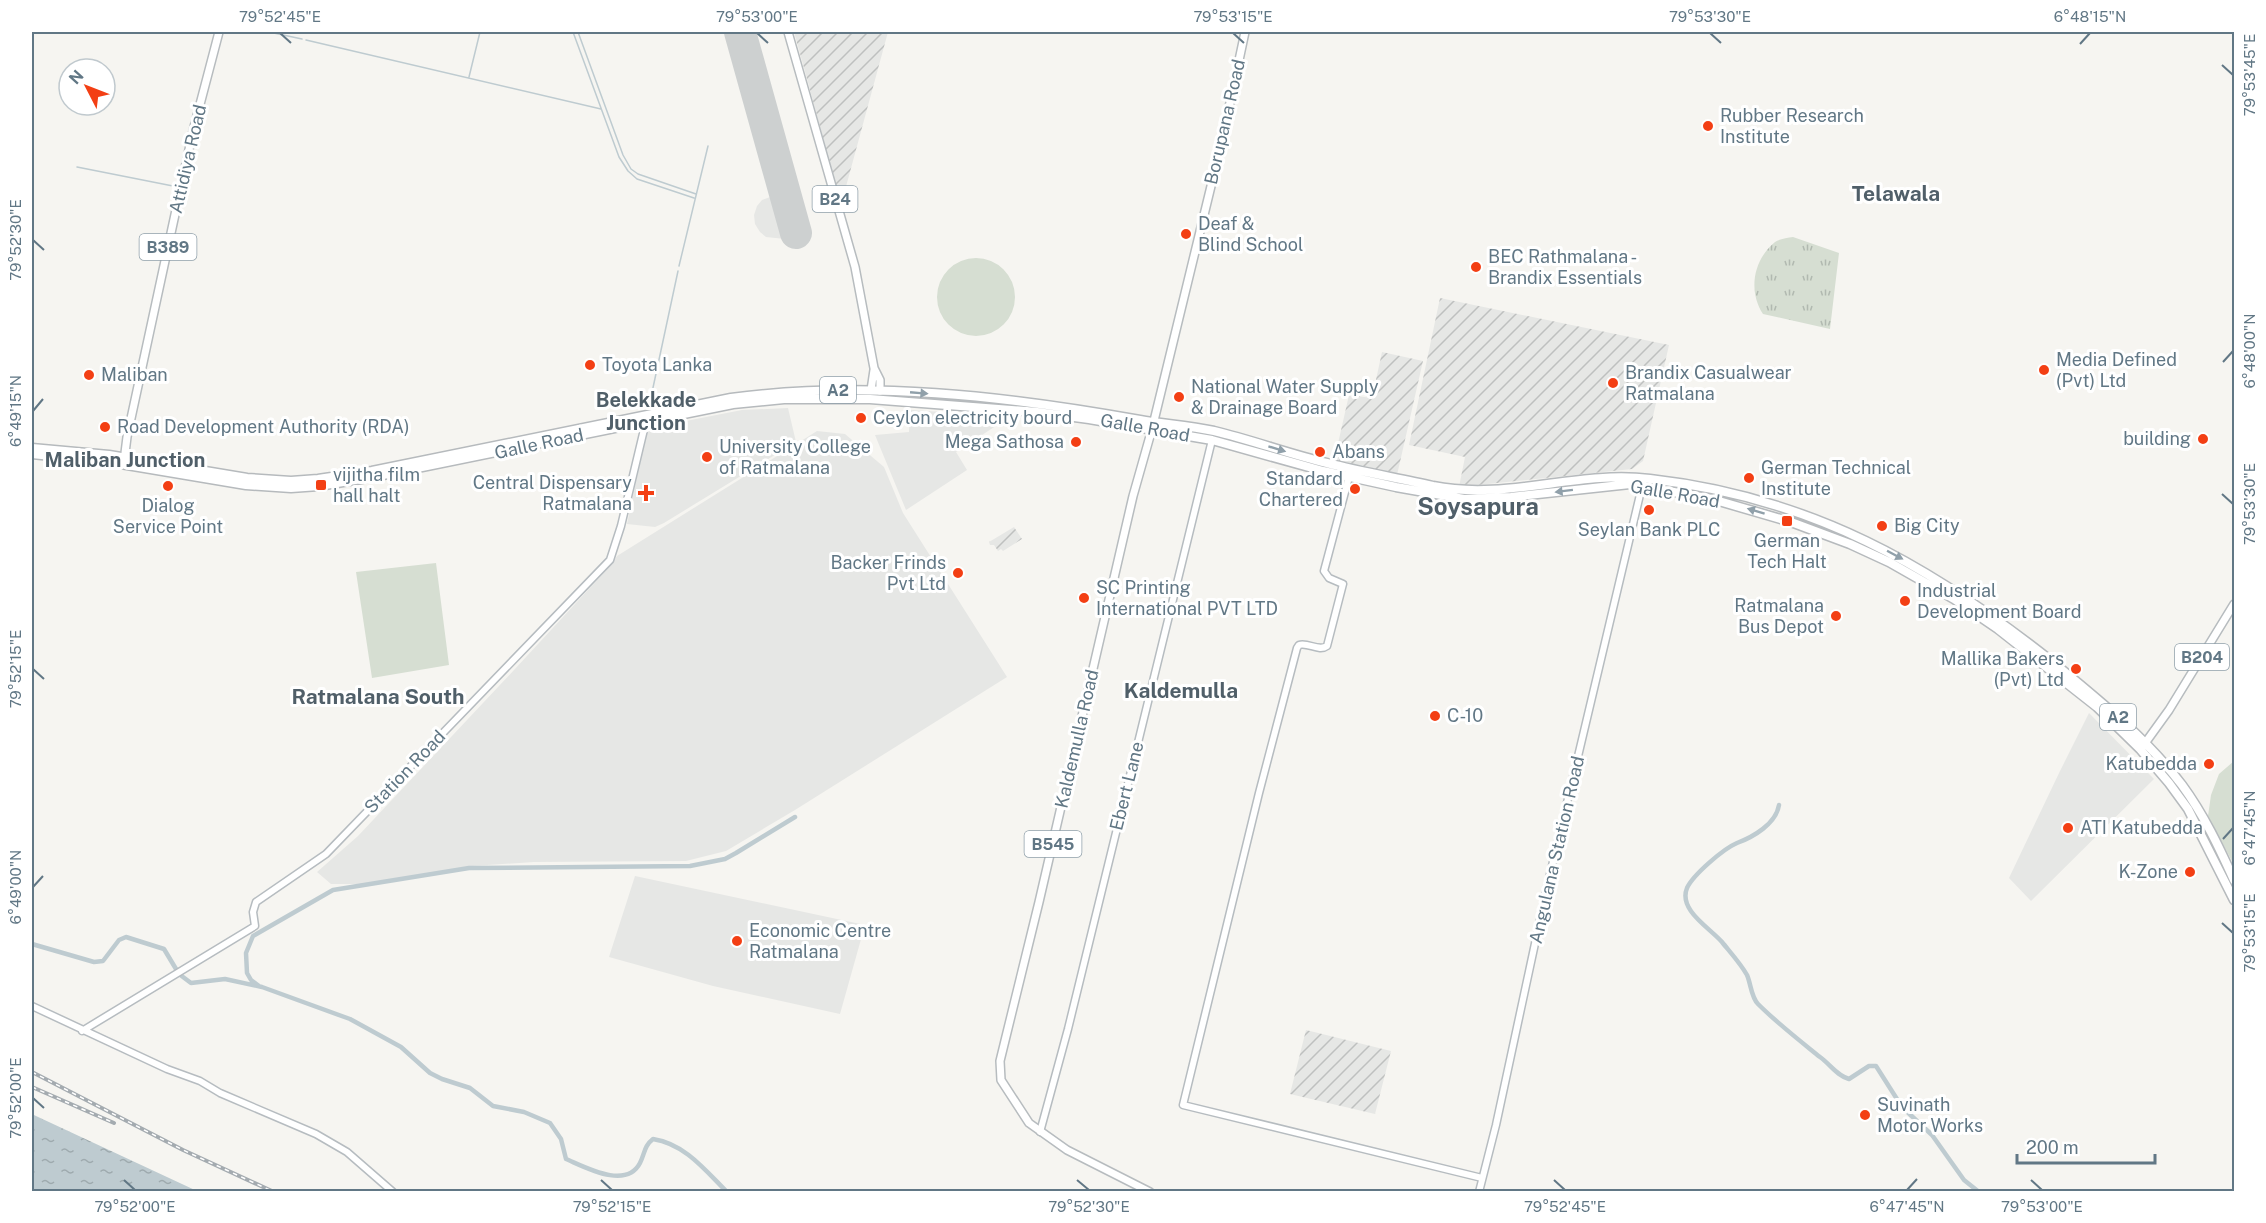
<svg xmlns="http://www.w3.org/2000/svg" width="2266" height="1223" viewBox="0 0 2266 1223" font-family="'Public Sans',sans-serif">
<defs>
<pattern id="industrial-furrows" width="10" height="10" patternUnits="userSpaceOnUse" patternTransform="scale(1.5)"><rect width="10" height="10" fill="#e6e7e5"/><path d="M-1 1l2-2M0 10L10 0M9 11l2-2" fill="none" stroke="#bec0bf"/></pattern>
<pattern id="park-tufts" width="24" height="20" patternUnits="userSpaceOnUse" patternTransform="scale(1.5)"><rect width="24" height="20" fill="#d6ded2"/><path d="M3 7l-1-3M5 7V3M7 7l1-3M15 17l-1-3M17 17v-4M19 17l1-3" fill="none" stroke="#b1b9b0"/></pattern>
<pattern id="water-ripples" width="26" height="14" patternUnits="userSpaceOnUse" patternTransform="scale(1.5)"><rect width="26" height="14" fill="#becbd0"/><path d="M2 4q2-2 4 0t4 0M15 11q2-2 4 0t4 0" fill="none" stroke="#9eaaae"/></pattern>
</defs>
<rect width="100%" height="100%" fill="#f6f5f1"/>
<path fill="#e6e7e5" d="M773 196 785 239 766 237 760 232 755 224 754 215 757 206 762 200Z
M788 408 796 442 664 523 655 527 627 524 647 431 650 428 742 410Z
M910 410 1011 416 956 452 967 470 906 510 875 435 909 432Z
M817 431 845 434 884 467 903 513 1007 677 795 810 726 851 686 861 534 862 472 866 365 884H331L317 872 358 836 514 670 612 564 617 556Z
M2089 713 2154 779 2031 901 2009 878 2060 771Z
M635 876 865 925 840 1014 713 986 609 957Z"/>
<path fill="url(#industrial-furrows)" d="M794 32H888L841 205 809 86Z
M1440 298 1669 345 1643 461 1632 469 1459 487 1465 457 1409 445Z
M1382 352 1423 361 1397 475 1334 461 1349 395 1372 398Z
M1014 527 1022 539 1003 551 1001 549 998 551 994 545H990L989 542Z
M1306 1030 1391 1051 1375 1114 1290 1094Z"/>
<path fill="url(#park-tufts)" d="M1793 237 1839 253 1830 329 1763 314C1748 291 1753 260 1775 242 1779 239 1787 238 1793 237Z"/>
<path fill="#d6ded2" d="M937 297a39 39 0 1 1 78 0a39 39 0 1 1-78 0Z
M436 563 449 665 372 678 356 572Z
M2234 761V865L2208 816 2211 795 2219 774Z"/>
<path fill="url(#water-ripples)" d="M32 1114 36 1116 197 1191H32Z"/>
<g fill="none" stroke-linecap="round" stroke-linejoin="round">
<path stroke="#becbd0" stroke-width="1.5" d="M269 32 302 39
M573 32 619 157 628 171 637 179 694 198
M578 32 623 155 631 169 638 174 696 194
M306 40 601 109
M469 77 480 32
M77 167 178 187
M679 266 708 146
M648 411 678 271"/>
<path stroke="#becbd0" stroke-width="4.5" d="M1779 805C1776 824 1753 837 1737 843 1723 849 1693 875 1687 888 1678 910 1710 928 1722 942 1730 952 1741 964 1747 975 1751 984 1751 997 1758 1004 1777 1023 1799 1040 1820 1057 1831 1065 1836 1075 1849 1079L1869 1066H1876L1902 1107 1932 1135 1964 1180 1979 1192
M32 944 94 962 103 961 119 940 126 937 164 949 179 974 191 983 225 979 262 987 350 1019 401 1047 430 1073 442 1079 470 1088 493 1106 524 1112 550 1123 561 1139 566 1159C585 1167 626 1190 640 1163 645 1153 644 1146 653 1139 685 1144 705 1170 727 1192
M259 986 251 980 247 973 246 953 253 936 333 890 469 868 690 866 725 859 736 853 795 817"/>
<path stroke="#cdd0d0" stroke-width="32" d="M740 32 796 233"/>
<g stroke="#b6bcc0" stroke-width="9">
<path id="secondary" d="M1349 477 1324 571 1329 578 1343 584 1327 646C1319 652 1308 642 1299 645L1297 648 1259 793 1183 1105 1482 1178
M32 1006 167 1069 200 1081 220 1093 316 1134 347 1152 393 1192
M82 1031 255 926 253 912 256 902 326 854 610 560 621 526 646 421
M1040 1132 1068 1029 1212 440
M1479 1192 1496 1125 1548 883 1643 482"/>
</g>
<g stroke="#b7bcbf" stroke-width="10">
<path id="primary" d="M788 32 855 267 874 368 880 380V391
M871 390 874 370
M124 461 127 437 193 131 219 32
M2143 746 2169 710 2234 604
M1150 1192 1067 1150 1029 1123 1001 1080 1000 1061 1039 902 1133 496 1152 429 1221 145 1245 32"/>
</g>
<g stroke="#b6babd" stroke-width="11">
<path id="highway" d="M32 448 109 455 247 478 291 481 318 479 372 471 731 398C865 380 1007 396 1140 420 1164 424 1189 426 1214 431 1252 440 1289 454 1327 463 1362 472 1398 478 1433 486 1507 501 1577 470 1650 479 1810 497 1931 565 2055 664 2100 701 2146 738 2182 785 2204 815 2219 847 2234 880
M32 454 109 462 246 485 291 488 319 486 373 477 733 404 784 399H870L1037 412 1089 419 1212 440 1323 471 1396 487 1464 499 1511 497 1630 484 1712 499 1791 522 1850 544 1889 562 1954 599 1998 629 2097 707 2140 749 2169 783 2188 809 2234 900"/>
</g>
<use href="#secondary" stroke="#fff" stroke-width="6"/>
<use href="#primary" stroke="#fff" stroke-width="7"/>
<use href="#highway" stroke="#fff" stroke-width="8"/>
<g stroke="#a4abb0" stroke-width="4">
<path id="rail" d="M32 1072 183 1150 274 1192
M32 1087 114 1123"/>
</g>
<use href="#rail" stroke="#fff" stroke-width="1.5" stroke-dasharray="4.5" stroke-linecap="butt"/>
</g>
<defs><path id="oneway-solid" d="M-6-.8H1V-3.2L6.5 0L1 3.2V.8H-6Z" transform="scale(1.5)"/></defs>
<g fill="#90a0aa">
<use href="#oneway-solid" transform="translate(919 393) rotate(5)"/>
<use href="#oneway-solid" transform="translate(1277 449) rotate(17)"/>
<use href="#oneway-solid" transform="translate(1564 491) rotate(173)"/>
<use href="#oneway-solid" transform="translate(1756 511) rotate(-163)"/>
<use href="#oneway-solid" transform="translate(1895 555) rotate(28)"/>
</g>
<path fill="none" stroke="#617785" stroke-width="2" d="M280 33 291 43M757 33 768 43M1233 33 1244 43M1710 33 1721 43M2080 44 2090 33M2222 65 2233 75M33 240 44 250M2223 362 2233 351M33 411 43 399M2222 494 2233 504M33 669 44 679M2223 839 2233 828M33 887 43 876M2222 923 2233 933M33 1098 44 1108M124 1180 135 1190M601 1180 612 1190M1077 1180 1089 1190M1554 1180 1565 1190M2031 1180 2042 1190M1907 1190 1917 1179"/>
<g fill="#f33f14" stroke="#fff" stroke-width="2">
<circle cx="1708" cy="126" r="6"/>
<circle cx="1186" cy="234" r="6"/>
<circle cx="1476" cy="267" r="6"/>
<circle cx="590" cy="365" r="6"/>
<circle cx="2044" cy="370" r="6"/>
<circle cx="89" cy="375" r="6"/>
<circle cx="1613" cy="383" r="6"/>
<circle cx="1179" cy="397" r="6"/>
<circle cx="861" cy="418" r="6"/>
<circle cx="105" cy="427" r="6"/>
<circle cx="2203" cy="439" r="6"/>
<circle cx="1076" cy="442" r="6"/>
<circle cx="1320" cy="452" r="6"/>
<circle cx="707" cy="457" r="6"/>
<circle cx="1749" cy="478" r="6"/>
<rect x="315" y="479" width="12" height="12" rx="3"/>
<circle cx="168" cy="486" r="6"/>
<circle cx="1355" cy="489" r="6"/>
<path d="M643 484h6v6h6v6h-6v6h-6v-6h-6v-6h6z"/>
<circle cx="1649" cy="510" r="6"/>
<rect x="1781" y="515" width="12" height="12" rx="3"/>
<circle cx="1882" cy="526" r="6"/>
<circle cx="958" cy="573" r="6"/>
<circle cx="1084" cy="598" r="6"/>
<circle cx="1905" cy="601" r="6"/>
<circle cx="1836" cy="616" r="6"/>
<circle cx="2076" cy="669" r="6"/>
<circle cx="1435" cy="716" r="6"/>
<circle cx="2209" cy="764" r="6"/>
<circle cx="2068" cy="828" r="6"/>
<circle cx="2190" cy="872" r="6"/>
<circle cx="737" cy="941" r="6"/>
<circle cx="1865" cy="1115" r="6"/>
</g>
<g text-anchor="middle" stroke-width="6" stroke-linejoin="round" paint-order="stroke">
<g fill="#fff" stroke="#90a0aa" stroke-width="1.5">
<rect x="812.5" y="186" width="45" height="26" rx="4.5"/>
<rect x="139.5" y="234" width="57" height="26" rx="4.5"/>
<rect x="820" y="377" width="36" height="26" rx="4.5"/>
<rect x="2175" y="644" width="54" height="26" rx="4.5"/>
<rect x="2100" y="704" width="36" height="26" rx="4.5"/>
<rect x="1024.5" y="831" width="57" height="26" rx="4.5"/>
</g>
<g font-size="16" font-weight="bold" fill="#617785">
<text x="835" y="205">B24</text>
<text x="168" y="253">B389</text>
<text x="838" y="396">A2</text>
<text x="2202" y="663">B204</text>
<text x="2118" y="723">A2</text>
<text x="1053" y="850">B545</text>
</g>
<g font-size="18" fill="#617785" stroke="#fff" text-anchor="start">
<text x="1720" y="122">Rubber Research<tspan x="1720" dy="21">Institute</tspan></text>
<text x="1198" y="230">Deaf &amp;<tspan x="1198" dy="21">Blind School</tspan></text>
<text x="1488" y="263">BEC Rathmalana -<tspan x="1488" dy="21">Brandix Essentials</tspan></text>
<text x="2056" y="366">Media Defined<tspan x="2056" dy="21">(Pvt) Ltd</tspan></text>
<text x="602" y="371">Toyota Lanka</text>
<text x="1625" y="379">Brandix Casualwear<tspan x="1625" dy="21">Ratmalana</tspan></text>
<text x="101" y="381">Maliban</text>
<text x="1191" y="393">National Water Supply<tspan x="1191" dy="21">&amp; Drainage Board</tspan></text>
<text x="873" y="424">Ceylon electricity bourd</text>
<text x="117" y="433">Road Development Authority (RDA)</text>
<text x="2191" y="445" text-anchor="end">building</text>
<text x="1064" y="448" text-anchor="end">Mega Sathosa</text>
<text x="719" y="453">University College<tspan x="719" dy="21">of Ratmalana</tspan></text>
<text x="1332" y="458">Abans</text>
<text x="1761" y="474">German Technical<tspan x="1761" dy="21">Institute</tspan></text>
<text x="333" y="481">vijitha film<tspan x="333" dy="21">hall halt</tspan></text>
<text x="1343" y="485" text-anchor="end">Standard<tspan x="1343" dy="21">Chartered</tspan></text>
<text x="632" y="489" text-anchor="end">Central Dispensary<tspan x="632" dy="21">Ratmalana</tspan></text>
<text x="168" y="512" text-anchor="middle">Dialog<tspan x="168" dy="21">Service Point</tspan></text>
<text x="1894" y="532">Big City</text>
<text x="1649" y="536" text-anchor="middle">Seylan Bank PLC</text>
<text x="1787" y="547" text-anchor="middle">German<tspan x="1787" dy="21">Tech Halt</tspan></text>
<text x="946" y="569" text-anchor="end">Backer Frinds<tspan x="946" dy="21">Pvt Ltd</tspan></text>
<text x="1096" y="594">SC Printing<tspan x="1096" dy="21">International PVT LTD</tspan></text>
<text x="1917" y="597">Industrial<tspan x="1917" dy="21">Development Board</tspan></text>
<text x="1824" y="612" text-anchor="end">Ratmalana<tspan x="1824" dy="21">Bus Depot</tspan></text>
<text x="2064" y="665" text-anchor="end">Mallika Bakers<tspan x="2064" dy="21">(Pvt) Ltd</tspan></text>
<text x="1447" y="722">C-10</text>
<text x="2197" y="770" text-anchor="end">Katubedda</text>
<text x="2080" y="834">ATI Katubedda</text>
<text x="2178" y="878" text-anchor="end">K-Zone</text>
<text x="749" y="937">Economic Centre<tspan x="749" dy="21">Ratmalana</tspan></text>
<text x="1877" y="1111">Suvinath<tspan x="1877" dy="21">Motor Works</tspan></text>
</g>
<g font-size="18" fill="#617785" stroke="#fff">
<text transform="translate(1225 122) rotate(-77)" y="6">Borupana Road</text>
<text transform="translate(188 159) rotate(-77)" y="6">Attidiya Road</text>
<text transform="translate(1145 428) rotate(10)" y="6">Galle Road</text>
<text transform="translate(539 444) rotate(-12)" y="6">Galle Road</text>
<text transform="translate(1675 494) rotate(10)" y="6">Galle Road</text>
<text transform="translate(1077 739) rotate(-77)" y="6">Kaldemulla Road</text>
<text transform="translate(405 772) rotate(-46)" y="6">Station Road</text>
<text transform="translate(1127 786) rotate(-76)" y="6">Ebert Lane</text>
<text transform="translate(1557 850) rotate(-77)" y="6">Angulana Station Road</text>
</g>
<g font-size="20" font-weight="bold" fill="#505f69" stroke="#fff">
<text x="646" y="407">Belekkade<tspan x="646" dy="23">Junction</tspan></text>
<text x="125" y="467">Maliban Junction</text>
</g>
<g font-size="21" font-weight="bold" fill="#505f69" stroke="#fff">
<text x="1896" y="201">Telawala</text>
<text x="1181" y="698">Kaldemulla</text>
<text x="378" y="704">Ratmalana South</text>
</g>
<g font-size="24" font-weight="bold" fill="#505f69" stroke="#fff">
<text x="1478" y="515">Soysapura</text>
</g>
</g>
<rect width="2266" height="1223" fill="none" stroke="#ffffff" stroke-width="66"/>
<g transform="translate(87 87) rotate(312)"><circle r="28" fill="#ffffff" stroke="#c0c9ce" stroke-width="1.5"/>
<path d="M0-4.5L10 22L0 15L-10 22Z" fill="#f33f14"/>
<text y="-9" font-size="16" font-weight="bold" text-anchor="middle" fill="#617785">N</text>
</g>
<path d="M2017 1154v9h138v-9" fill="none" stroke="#617785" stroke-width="3"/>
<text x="2026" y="1154" font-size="18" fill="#617785" stroke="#ffffff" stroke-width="4.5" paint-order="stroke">200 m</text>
<rect x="33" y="33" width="2200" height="1157" fill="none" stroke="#617785" stroke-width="2"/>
<g font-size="15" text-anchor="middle" fill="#617785">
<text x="280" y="22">79°52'45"E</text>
<text x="757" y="22">79°53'00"E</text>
<text x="1233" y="22">79°53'15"E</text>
<text x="1710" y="22">79°53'30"E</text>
<text x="2090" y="22">6°48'15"N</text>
<text transform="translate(2250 75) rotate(-90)" y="5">79°53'45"E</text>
<text transform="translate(16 240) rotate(-90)" y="5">79°52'30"E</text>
<text transform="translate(2250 351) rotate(-90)" y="5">6°48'00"N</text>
<text transform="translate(16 411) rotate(-90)" y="5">6°49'15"N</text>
<text transform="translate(2250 504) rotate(-90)" y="5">79°53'30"E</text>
<text transform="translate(16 669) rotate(-90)" y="5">79°52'15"E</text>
<text transform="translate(2250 828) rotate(-90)" y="5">6°47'45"N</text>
<text transform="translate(16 887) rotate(-90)" y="5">6°49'00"N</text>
<text transform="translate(2250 933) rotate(-90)" y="5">79°53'15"E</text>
<text transform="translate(16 1098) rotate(-90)" y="5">79°52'00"E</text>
<text x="135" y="1212">79°52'00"E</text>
<text x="612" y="1212">79°52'15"E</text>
<text x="1089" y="1212">79°52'30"E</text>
<text x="1565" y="1212">79°52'45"E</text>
<text x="1907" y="1212">6°47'45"N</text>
<text x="2042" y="1212">79°53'00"E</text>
</g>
</svg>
